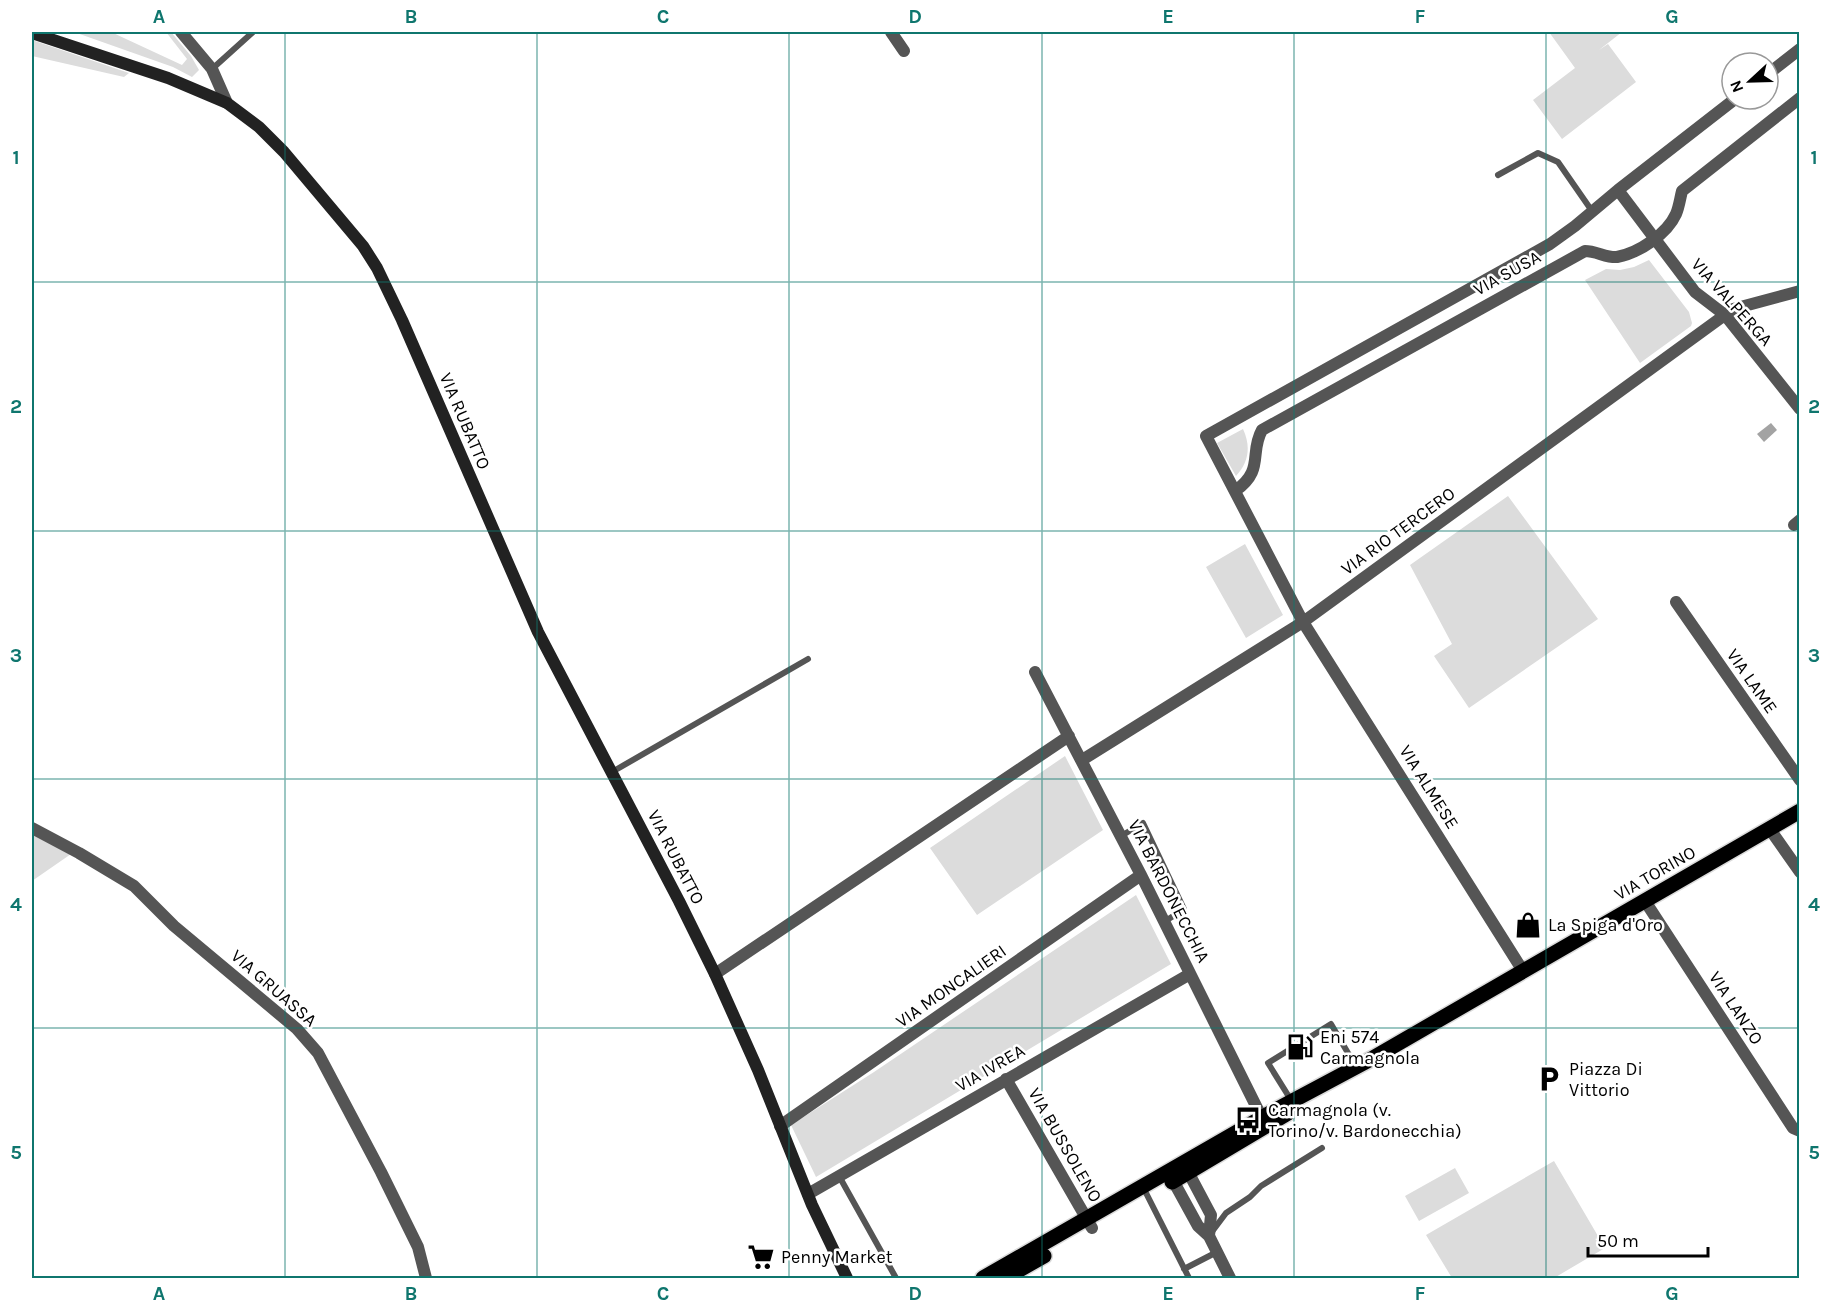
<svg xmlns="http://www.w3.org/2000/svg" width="1831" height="1310" viewBox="0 0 1831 1310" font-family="Karla,sans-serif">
<rect width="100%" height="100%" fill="#fff"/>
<path fill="#dcdcdc" d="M74 32H111L182 65 187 59 166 32H171L191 56 199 70 192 77 173 67Z
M1549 32H1622L1599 50 1608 44 1636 82 1562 139 1533 100 1575 68Z
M32 40 129 73 124 77 32 56Z
M1649 260 1689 312 1692 323 1691 326 1640 363 1585 280 1606 269 1620 270 1634 267Z
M1243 429C1251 446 1249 462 1236 476L1217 443Z
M1508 496 1598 619 1469 708 1434 656 1452 644 1410 565Z
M1245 544 1283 615 1246 638 1206 567Z
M1065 756 1103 830 977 915 930 848Z
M32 833 71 854 32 881Z
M1136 895 1171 964 816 1177 791 1125 874 1072Z
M1554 1161 1605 1248 1554 1278H1452L1426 1235Z
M1455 1168 1469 1193 1419 1221 1405 1196Z"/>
<path fill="#a3a3a3" d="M1771 423 1777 430 1764 442 1757 434Z"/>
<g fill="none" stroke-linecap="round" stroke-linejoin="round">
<g stroke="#dbdbdb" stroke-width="18">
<path id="primary" d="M1172 1182 1288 1113
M983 1278 1270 1113 1373 1058 1800 811
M1005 1278 1044 1256"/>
</g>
<path stroke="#555" stroke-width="6" d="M212 69 253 32
M1498 175 1538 153 1558 162 1592 211
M612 772 808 659
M1121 836 1143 823 1184 909 1164 922
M1296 1108 1268 1063 1331 1024 1355 1065
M839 1176 896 1278
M1143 1187 1189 1278
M1211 1233 1226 1213 1250 1197 1261 1186 1322 1148
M1184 1269 1217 1252"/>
<path stroke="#555" stroke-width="12" d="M181 32 212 69 227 103
M891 32 904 51
M1768 74 1800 49
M1618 190 1695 292 1725 315 1800 409
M1235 491C1265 470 1249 453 1262 430L1585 251C1596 251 1607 258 1617 257 1639 253 1667 234 1676 214 1679 207 1680 199 1682 191L1800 98
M1794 525 1800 520
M1676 602 1800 780
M1035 672 1141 875 1266 1126
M1082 760 1303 622 1733 309 1800 291
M32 828 79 853 134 886 174 926 297 1029 318 1053 381 1172 418 1247 426 1278
M1769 828 1800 872
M1645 901 1793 1128 1800 1131
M1523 971 1303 622 1206 436 1550 244 1575 226 1618 190 1735 99
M715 974 1069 736
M1006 1079 1092 1228
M780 1126 1141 875
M1170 1175 1198 1226 1209 1236 1211 1215 1185 1166
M808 1194 1190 974
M1209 1236 1230 1278"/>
<path stroke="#222" stroke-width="12" d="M32 33 168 78 227 103 259 127 284 152 363 246 377 268 402 320 538 632 679 901 715 974 758 1070 812 1205 847 1278"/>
<use href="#primary" stroke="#000" stroke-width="15"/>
</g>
<path fill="none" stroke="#0f766e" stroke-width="1.5" stroke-opacity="0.55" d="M285 32V1278M537 32V1278M789 32V1278M1042 32V1278M1294 32V1278M1546 32V1278M32 282H1800M32 531H1800M32 779H1800M32 1028H1800"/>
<defs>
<g id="shop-bare" transform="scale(2.07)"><path d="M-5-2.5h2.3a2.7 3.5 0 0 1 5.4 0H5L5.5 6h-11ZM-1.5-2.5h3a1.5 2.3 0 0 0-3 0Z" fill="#000" stroke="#fff" stroke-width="2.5" paint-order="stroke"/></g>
<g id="fuel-bare" transform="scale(2.07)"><path d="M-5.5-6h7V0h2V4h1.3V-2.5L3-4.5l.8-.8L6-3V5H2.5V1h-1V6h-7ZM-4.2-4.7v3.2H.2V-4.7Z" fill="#000" stroke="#fff" stroke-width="2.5" paint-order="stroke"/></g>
<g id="parking-bare" transform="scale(2.07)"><path d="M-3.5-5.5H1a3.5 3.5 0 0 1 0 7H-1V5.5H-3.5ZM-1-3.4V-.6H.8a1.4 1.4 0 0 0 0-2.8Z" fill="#000" stroke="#fff" stroke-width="2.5" paint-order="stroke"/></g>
<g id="bus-bare" transform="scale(2.07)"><path d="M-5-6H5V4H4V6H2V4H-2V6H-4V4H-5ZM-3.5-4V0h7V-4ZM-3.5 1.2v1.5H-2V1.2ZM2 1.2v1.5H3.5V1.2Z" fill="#000" stroke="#fff" stroke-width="2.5" paint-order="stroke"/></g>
<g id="supermarket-bare" transform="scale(2.07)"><path d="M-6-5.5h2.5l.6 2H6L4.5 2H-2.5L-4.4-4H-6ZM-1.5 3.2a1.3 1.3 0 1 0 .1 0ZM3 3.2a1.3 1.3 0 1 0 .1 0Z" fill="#000" stroke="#fff" stroke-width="2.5" paint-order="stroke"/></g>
</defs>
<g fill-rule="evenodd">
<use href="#shop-bare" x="1528" y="925"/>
<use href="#fuel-bare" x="1300" y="1047"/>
<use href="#parking-bare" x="1549" y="1079"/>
<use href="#bus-bare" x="1248" y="1120"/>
<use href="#supermarket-bare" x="761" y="1257"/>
</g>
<g text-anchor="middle" stroke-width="5" stroke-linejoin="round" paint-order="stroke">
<g font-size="18" fill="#000" stroke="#fff">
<text transform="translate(1507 273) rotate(-29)" y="6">VIA SUSA</text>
<text transform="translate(1732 302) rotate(48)" y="6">VIA VALPERGA</text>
<text transform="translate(465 421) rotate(67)" y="6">VIA RUBATTO</text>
<text transform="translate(1398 531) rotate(-36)" y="6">VIA RIO TERCERO</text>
<text transform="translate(1752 681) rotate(55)" y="6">VIA LAME</text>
<text transform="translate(1429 787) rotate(58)" y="6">VIA ALMESE</text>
<text transform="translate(676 857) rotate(63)" y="6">VIA RUBATTO</text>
<text transform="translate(1655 873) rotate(-30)" y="6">VIA TORINO</text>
<text transform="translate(1169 891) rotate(63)" y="6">VIA BARDONECCHIA</text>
<text transform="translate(951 986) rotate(-35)" y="6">VIA MONCALIERI</text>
<text transform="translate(274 988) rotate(41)" y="6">VIA GRUASSA</text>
<text transform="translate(1736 1008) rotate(57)" y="6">VIA LANZO</text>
<text transform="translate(990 1068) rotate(-30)" y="6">VIA IVREA</text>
<text transform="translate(1065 1145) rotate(60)" y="6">VIA BUSSOLENO</text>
</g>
<g font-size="18" fill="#000" stroke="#fff" text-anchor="start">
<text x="1548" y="931">La Spiga d'Oro</text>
<text x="1320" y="1043">Eni 574<tspan x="1320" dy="21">Carmagnola</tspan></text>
<text x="1569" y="1075">Piazza Di<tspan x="1569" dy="21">Vittorio</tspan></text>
<text x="1268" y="1116">Carmagnola (v.<tspan x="1268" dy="21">Torino/v. Bardonecchia)</tspan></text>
<text x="781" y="1263">Penny Market</text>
</g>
</g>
<rect width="1831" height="1310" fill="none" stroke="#ffffff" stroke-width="66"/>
<g transform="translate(1750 81) rotate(248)"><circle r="28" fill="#ffffff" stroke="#999999" stroke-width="1.5"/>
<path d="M0-4.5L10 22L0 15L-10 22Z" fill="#000000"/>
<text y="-9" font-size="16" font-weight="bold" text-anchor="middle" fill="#000000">N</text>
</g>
<path d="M1588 1247v9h120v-9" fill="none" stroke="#000000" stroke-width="3"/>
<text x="1597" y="1247" font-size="18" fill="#000000" stroke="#ffffff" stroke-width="4.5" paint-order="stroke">50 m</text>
<rect x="33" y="33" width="1765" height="1244" fill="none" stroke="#0f766e" stroke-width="2"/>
<g font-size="20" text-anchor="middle" font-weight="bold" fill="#0f766e">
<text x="159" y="23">A</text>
<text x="411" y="23">B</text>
<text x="663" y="23">C</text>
<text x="915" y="23">D</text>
<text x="1168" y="23">E</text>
<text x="1420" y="23">F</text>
<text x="1672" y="23">G</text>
<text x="16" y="164">1</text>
<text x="1814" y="164">1</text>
<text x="16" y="413">2</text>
<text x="1814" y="413">2</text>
<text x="16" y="662">3</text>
<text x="1814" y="662">3</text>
<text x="16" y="911">4</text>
<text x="1814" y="911">4</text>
<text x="16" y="1159">5</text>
<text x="1814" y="1159">5</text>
<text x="159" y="1300">A</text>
<text x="411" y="1300">B</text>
<text x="663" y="1300">C</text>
<text x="915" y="1300">D</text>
<text x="1168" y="1300">E</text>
<text x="1420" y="1300">F</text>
<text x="1672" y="1300">G</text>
</g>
</svg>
